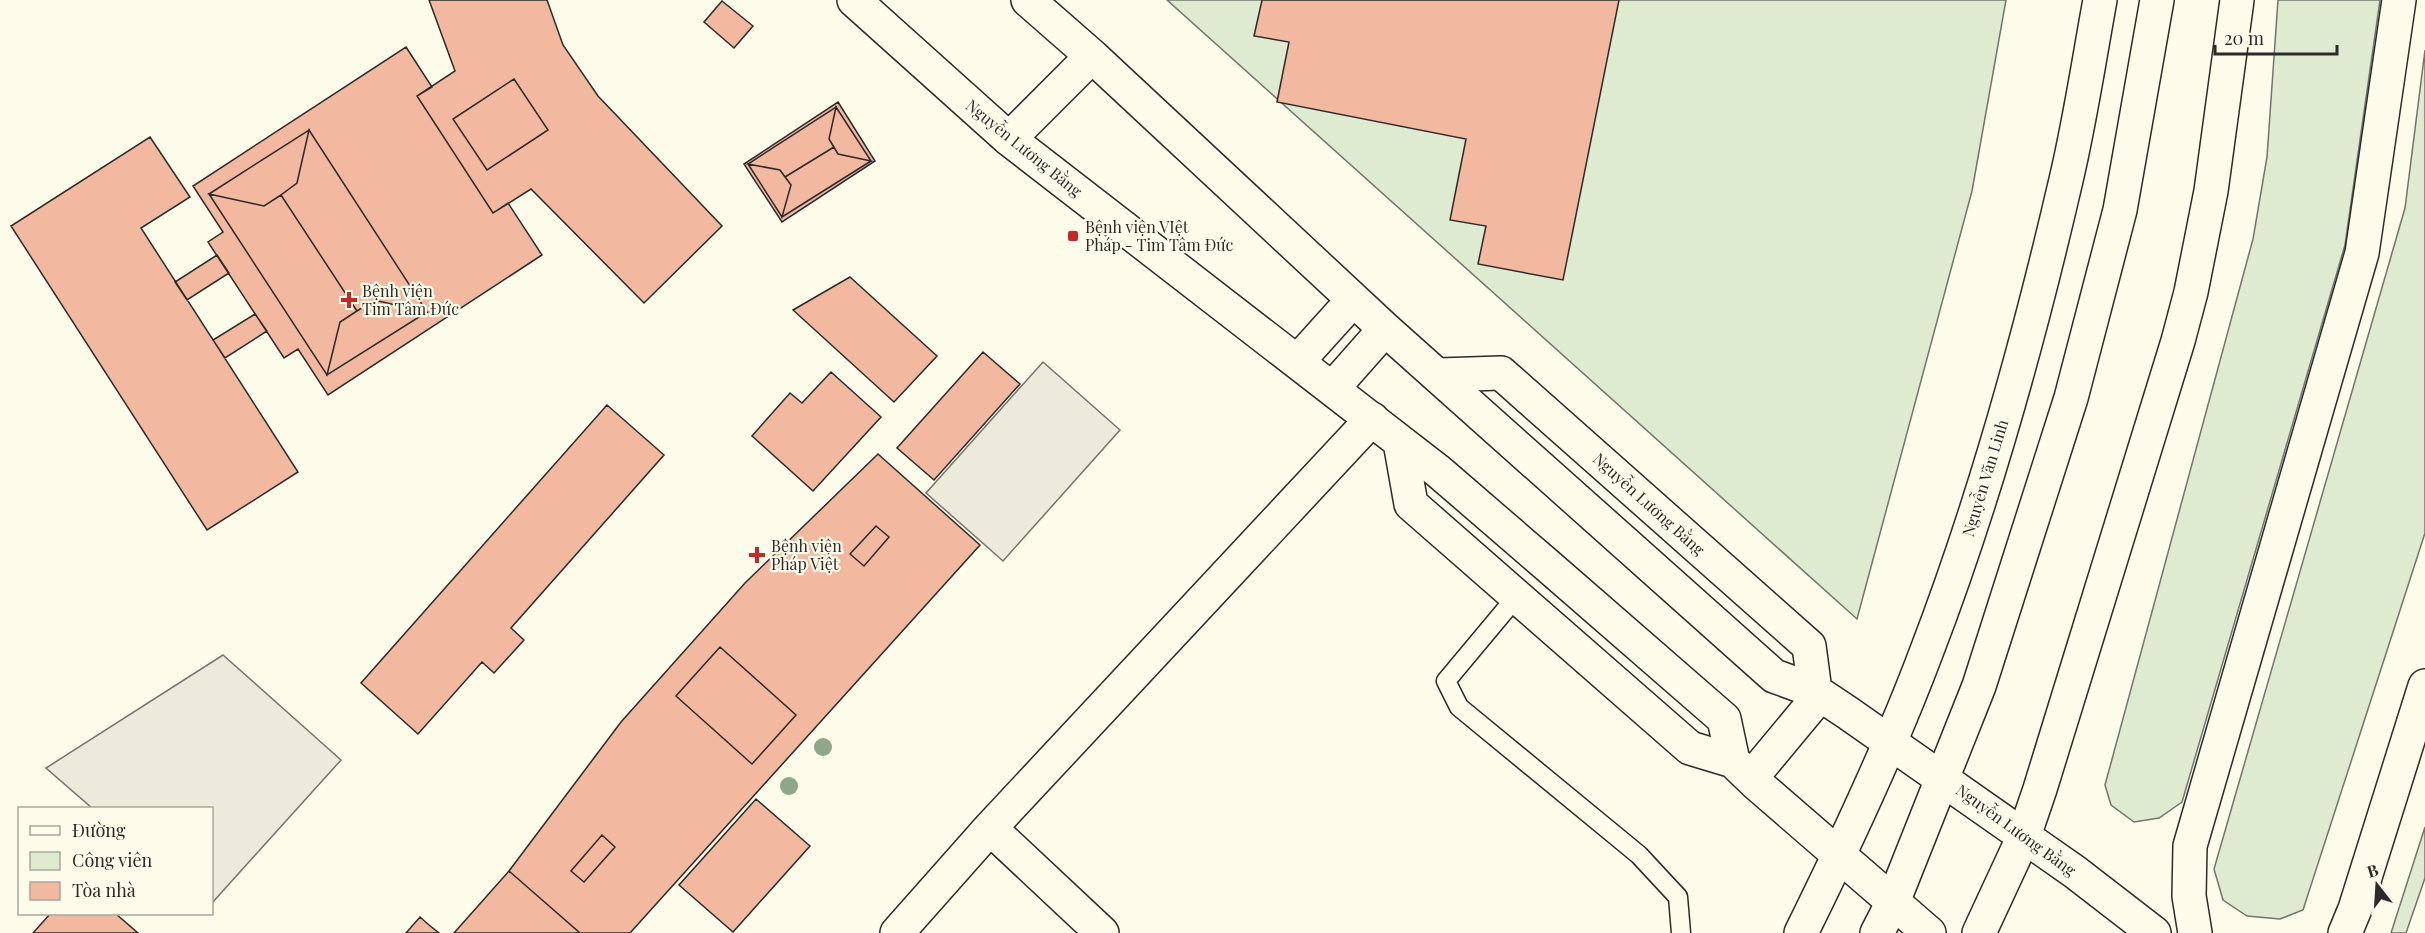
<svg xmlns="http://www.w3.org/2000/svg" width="2425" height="933" viewBox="0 0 2425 933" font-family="'Playfair Display',serif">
<rect width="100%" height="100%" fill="#fdfbea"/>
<path fill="#deebd1" stroke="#74746e" stroke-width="1.5" d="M1167 0H2006L1972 191 1857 619Z
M2278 0H2380L2345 245 2182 802 2159 818 2134 822 2111 805 2105 785 2253 239 2267 157Z
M2425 50V533L2303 910 2280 919 2247 916 2223 900 2214 869 2405 208Z
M2425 827V878L2406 933H2391Z"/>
<path fill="#eceadb" stroke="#74746e" stroke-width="1.5" d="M1043 362 1120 430 1003 561 926 493Z
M223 655 341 760 212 903V808H92L46 768Z"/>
<path fill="#f2b8a0" stroke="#2b2b2b" stroke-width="1.5" d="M429 0H547L563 45 598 96 722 226 644 303 531 189 493 213 417 96 455 71Z
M1262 0H1619L1563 280 1478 264 1486 226 1450 220 1466 139 1277 102 1289 42 1254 36Z
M722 1 753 26 734 48 704 22Z
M406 47 432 87 417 96 493 213 508 203 542 255 328 395 298 349 284 358 208 242 223 232 193 186Z
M514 79 548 130 487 170 453 119Z
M838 102 875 161 782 222 744 164Z
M836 107 829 139 834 147 785 177 780 170 748 164Z
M836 107 871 161 838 154 829 139Z
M309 130 297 183 281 195 264 206 209 194Z
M309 130 427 312 374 300 357 311 281 195 297 183Z
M150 137 190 197 141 228 298 472 207 530 11 226Z
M834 147 838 154 871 161 782 217 791 185 785 177Z
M748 164 780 170 791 185 782 217Z
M209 194 264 206 281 195 357 311 340 322 327 375Z
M217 255 229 273 187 300 175 282Z
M850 277 937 356 894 402 793 310Z
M374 300 427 312 327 375 340 322Z
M255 314 267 331 225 358 213 340Z
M983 352 1020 384 934 480 897 448Z
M831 372 881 417 813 491 752 436 790 393 802 403Z
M607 405 664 455 511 628 524 640 494 673 482 662 418 734 361 683Z
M878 454 980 545 630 933H580L509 871 621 722 745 583Z
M876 526 889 537 864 566 850 554Z
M720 647 796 715 752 764 676 696Z
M756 799 810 846 733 932 679 885Z
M602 835 615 847 584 882 571 871Z
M509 871 580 933H454Z
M50 914H116L138 933H33Z
M420 917 429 925 439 933H406Z"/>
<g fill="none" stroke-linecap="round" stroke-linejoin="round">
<g stroke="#2b2b2b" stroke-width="21">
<path id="lane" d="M1517 596 1446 681 1459 707 1639 855 1678 897 1681 933"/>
</g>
<g stroke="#2b2b2b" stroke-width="36">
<path id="street" d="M897 933 990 828
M1102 933 990 828 1372 419"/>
</g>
<g stroke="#2b2b2b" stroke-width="36">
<path id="secondary" d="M854 0 1009 139 1438 471 1547 565 1724 719 1733 761
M1028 0 1092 56 1385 329 1774 676 1815 691 1848 713 2075 872 2154 933
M1009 139 1092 56
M1298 361 1353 300
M1439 375 1501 373 1809 646 1815 691
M1332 389 1385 329
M1400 442 1411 504 1690 748 1733 761 1758 785 1929 933
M1751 778 1820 695"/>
</g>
<g stroke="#2b2b2b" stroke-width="36">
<path id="primary" d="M1801 933C1846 842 1890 749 1926 653 1985 500 2029 340 2066 180 2080 121 2089 60 2100 0"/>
</g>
<g stroke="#2b2b2b" stroke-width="36">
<path id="highway" d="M1877 933 1893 902 1979 686 2071 398 2120 210 2157 0
M1979 933 2024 836 2040 789 2178 341 2191 292 2211 191 2237 0
M2195 933 2189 896 2190 846 2362 253 2399 0
M2345 933 2355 909 2425 686"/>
</g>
<use href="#lane" stroke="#fdfbea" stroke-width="18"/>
<use href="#street" stroke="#fdfbea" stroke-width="33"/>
<use href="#secondary" stroke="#fdfbea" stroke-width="33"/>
<use href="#primary" stroke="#fdfbea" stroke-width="33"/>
<use href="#highway" stroke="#fdfbea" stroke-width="33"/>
</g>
<g fill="#8ea78a">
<circle cx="823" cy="747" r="9"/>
<circle cx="789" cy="786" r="9"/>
</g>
<g fill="#c62828" stroke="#fdfbea" stroke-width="2">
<rect x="1067" y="230" width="12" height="12" rx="3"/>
<path d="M346 291h6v6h6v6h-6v6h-6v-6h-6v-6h6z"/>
<path d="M754 546h6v6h6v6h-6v6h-6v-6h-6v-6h6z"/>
</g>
<g text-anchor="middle" stroke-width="4.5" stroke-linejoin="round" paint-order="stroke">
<g font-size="16" fill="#2b2b2b" stroke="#fdfbea">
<text transform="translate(1024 148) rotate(39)" y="6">Nguyễn Lương Bằng</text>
<text transform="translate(1985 478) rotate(-73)" y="6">Nguyễn Văn Linh</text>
<text transform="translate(1649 504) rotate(42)" y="6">Nguyễn Lương Bằng</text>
<text transform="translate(2016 830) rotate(36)" y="6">Nguyễn Lương Bằng</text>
</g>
<g font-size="16" fill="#2b2b2b" stroke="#fdfbea" text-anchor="start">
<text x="1085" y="233">Bệnh viện VIệt<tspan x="1085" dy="18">Pháp - Tim Tâm Đức</tspan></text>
<text x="362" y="297">Bệnh viện<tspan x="362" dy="18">Tim Tâm Đức</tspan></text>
<text x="771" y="552">Bệnh viện<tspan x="771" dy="18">Pháp Việt</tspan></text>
</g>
</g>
<rect x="18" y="807" width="195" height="108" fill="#fdfbea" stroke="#a9a89e" stroke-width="1.5"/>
<rect x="30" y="826" width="30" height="9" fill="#fdfbea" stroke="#a9a89e" stroke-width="1.5"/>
<text x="72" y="837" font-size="18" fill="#2b2b2b">Đường</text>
<rect x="30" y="852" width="30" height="18" fill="#deebd1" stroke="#a9a89e" stroke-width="1.5"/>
<text x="72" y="867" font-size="18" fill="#2b2b2b">Công viên</text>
<rect x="30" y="882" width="30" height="18" fill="#f2b8a0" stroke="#a9a89e" stroke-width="1.5"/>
<text x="72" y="897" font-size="18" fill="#2b2b2b">Tòa nhà</text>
<g transform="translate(2377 885) rotate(343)" stroke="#fdfbea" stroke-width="4.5" paint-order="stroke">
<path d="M0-4.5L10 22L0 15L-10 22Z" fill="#2b2b2b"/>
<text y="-9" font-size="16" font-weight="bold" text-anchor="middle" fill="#2b2b2b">B</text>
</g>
<path d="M2215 45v9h122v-9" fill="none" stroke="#2b2b2b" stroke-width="3"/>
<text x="2224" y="45" font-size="18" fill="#2b2b2b" stroke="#fdfbea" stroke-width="4.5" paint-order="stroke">20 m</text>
</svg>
